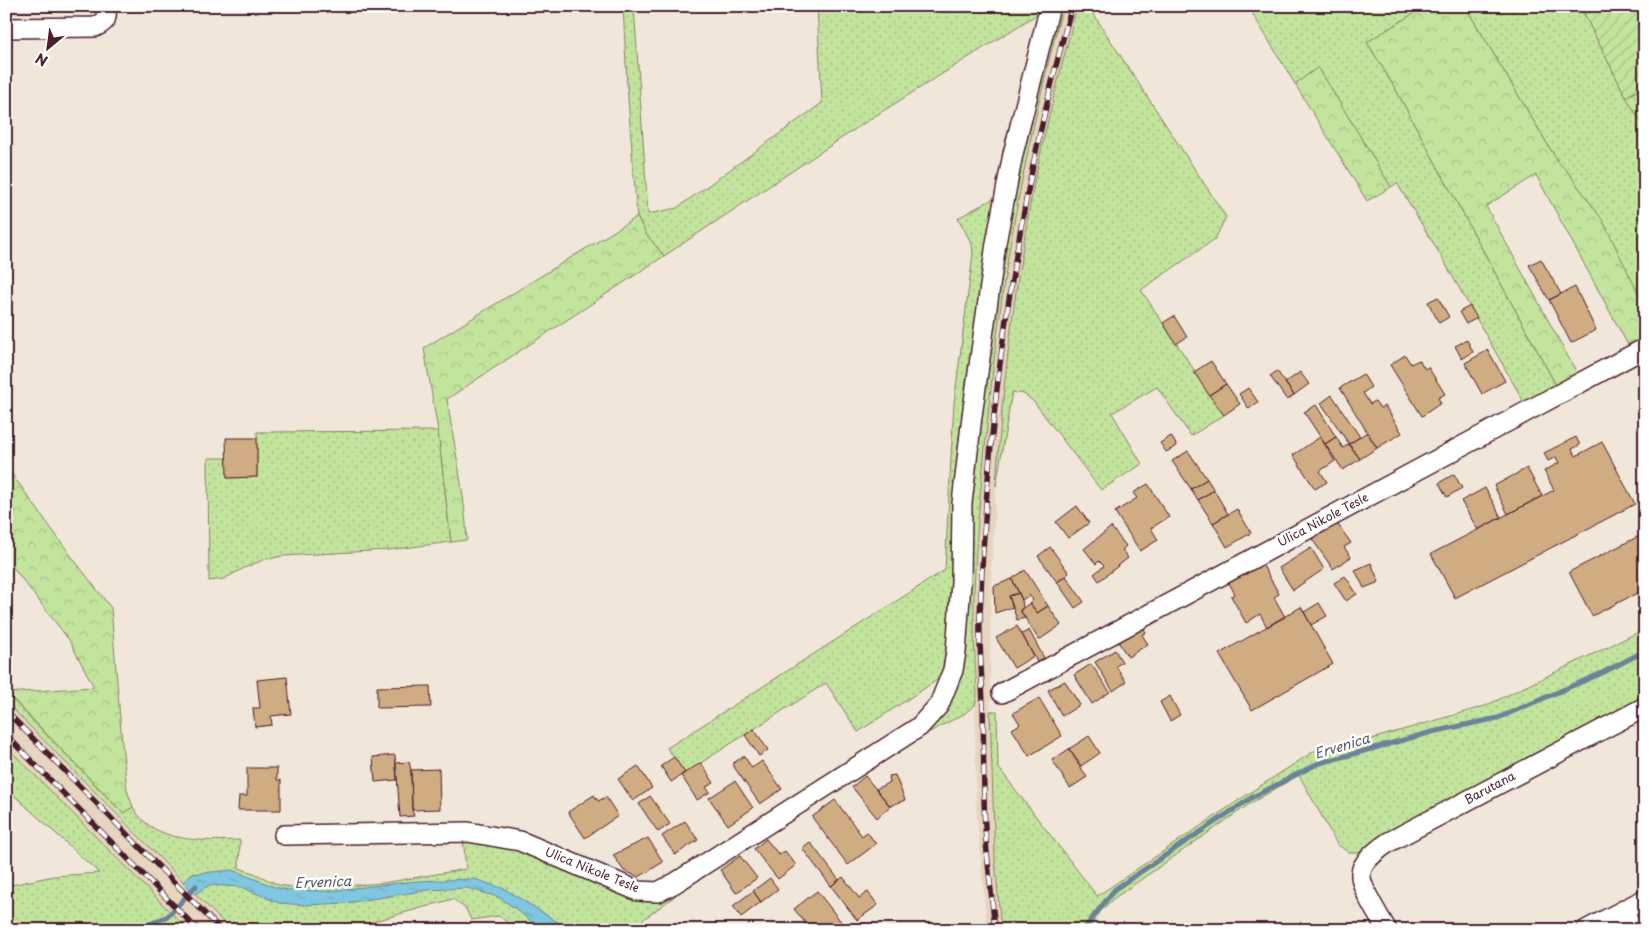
<svg xmlns="http://www.w3.org/2000/svg" width="1651" height="936" viewBox="0 0 1651 936" font-family="'Playpen Sans',sans-serif">
<defs>
<pattern id="grass-dots" width="8" height="8" patternUnits="userSpaceOnUse" patternTransform="scale(1.25)"><rect width="8" height="8" fill="#c2e49d"/><path d="M2 2h.1M6 6h.1" fill="none" stroke="#a8c387" stroke-width="1.8" stroke-linecap="round"/></pattern>
<pattern id="forest-crowns" width="20" height="18" patternUnits="userSpaceOnUse" patternTransform="scale(1.25)"><rect width="20" height="18" fill="#c2e49d"/><path d="M2 6a3 3 0 1 1 6 0M12 15a3 3 0 1 1 6 0" fill="none" stroke="#a8c387"/></pattern>
<pattern id="garden-furrows" width="10" height="10" patternUnits="userSpaceOnUse" patternTransform="scale(1.25)"><rect width="10" height="10" fill="#c2e49d"/><path d="M-1 1l2-2M0 10L10 0M9 11l2-2" fill="none" stroke="#a8c387"/></pattern>
<pattern id="water-ripples" width="26" height="14" patternUnits="userSpaceOnUse" patternTransform="scale(1.25)"><rect width="26" height="14" fill="#7fc6e0"/><path d="M2 4q2-2 4 0t4 0M15 11q2-2 4 0t4 0" fill="none" stroke="#6faac0"/></pattern>
</defs>
<rect width="100%" height="100%" fill="#f1e6da"/>
<filter id="ink" filterUnits="userSpaceOnUse"><feTurbulence type="fractalNoise" baseFrequency=".02" numOctaves="2"/><feDisplacementMap in="SourceGraphic" scale="10" xChannelSelector="R" yChannelSelector="G"/><feConvolveMatrix kernelMatrix="1 2 1 2 8 2 1 2 1" color-interpolation-filters="sRGB"/></filter>
<g filter="url(#ink)">
<path fill="#e7d5c0" d="M1063 6H1077L1034 186 1010 339 999 444 991 571 990 660 992 797 1001 930H987L976 808 975 705 977 696 974 625V586L980 497 995 351 1004 282 1025 164 1044 82Z
M6 702 109 808 231 930H188L6 746Z"/>
<path fill="url(#grass-dots)" stroke="#868264" d="M623 6H634L648 214 677 208 822 103 817 6H1045L1044 10 875 116 664 256 646 234 637 217 627 84Z
M1057 6H1063C1039 97 1018 189 1004 283 996 337 990 393 985 448 979 506 973 566 974 625 974 649 976 672 977 696L975 705 964 714 922 736 949 701 971 474 1007 209Z
M1077 6H1088L1226 217 1215 239 1141 290 1224 415 1191 436 1157 387 1112 413 1142 464 1101 490 1034 402 1024 394 1012 392 996 486C1002 386 1015 286 1033 188 1045 127 1062 66 1077 6Z
M1248 6H1426L1367 42 1395 88 1557 387 1525 404 1441 256 1397 183 1391 187 1318 68 1295 84Z
M1465 6H1580L1626 97 1645 128V307L1568 172 1558 162Z
M1000 195 949 599C948 626 948 652 940 678L858 732 826 683 685 773 667 748 945 570 954 403 973 254 972 244 958 218Z
M438 431 451 542 388 550 283 556 263 560 242 569 224 579 209 581 208 458H227V478L257 477V432Z
M1645 629V698L1362 851 1357 853H1349L1337 844 1299 775 1251 803 1113 899 1101 911 1088 930H1001L995 860 990 711H997L998 767 1097 896 1254 790 1316 750 1320 754 1485 706Z
M6 693 123 813 133 807C152 844 206 841 240 840L239 868 256 874 279 885 299 888 332 887 383 883 466 869 463 837 513 845 674 893 675 896 629 930H517L499 916 471 920 466 909 453 899 343 930H231L6 702Z
M6 746 188 930H6V886L54 876 99 873 6 788Z"/>
<path fill="url(#forest-crowns)" stroke="#868264" d="M1426 6H1465L1558 162 1568 172 1603 221 1645 307V337L1628 345 1536 175 1486 206 1578 375 1557 387 1395 88 1367 42Z
M1318 67 1391 187 1367 201 1295 84Z
M1645 86V128L1626 97Z
M637 217 646 234 664 256 447 399C454 446 465 493 467 540L451 542 438 431 424 348Z
M6 466 69 553 111 608 122 743 127 790 133 807 123 813 7 693 94 687 69 640 6 558Z"/>
<path fill="url(#garden-furrows)" stroke="#868264" d="M1580 6H1645V86L1626 97Z"/>
<path fill="url(#water-ripples)" stroke="#6a8398" d="M232 870 275 887 288 890 328 891 417 881 474 879 505 889 564 926 568 930H541L516 909 498 897 467 888 428 890 346 903 304 905 279 903 241 887 209 885 195 894 183 882 191 874Z"/>
<g fill="none" stroke-linecap="round" stroke-linejoin="round">
<path stroke="#6a8398" stroke-width="5" d="M43 930 63 927 137 930 168 916 196 886
M1083 930 1115 889 1251 798 1317 764 1432 732 1498 718 1602 673 1645 651"/>
</g>
<path fill="#cfac82" stroke="#4a1f2b" d="M1541 259 1561 294 1549 300 1529 265Z
M1575 287 1596 330 1571 343 1549 300Z
M1438 297 1449 317 1439 323 1428 302Z
M1470 306 1477 318 1466 324 1459 312Z
M1174 316 1187 337 1176 344 1163 323Z
M1467 340 1473 352 1462 359 1455 346Z
M1488 350 1505 381 1482 394 1465 363Z
M1405 355 1411 364 1419 360 1425 369 1428 367 1445 394 1438 398 1441 403 1422 416 1390 365Z
M1211 361 1226 384 1209 395 1194 372Z
M1277 371 1294 395 1287 400 1270 376Z
M1300 372 1309 384 1294 395 1285 383Z
M1363 374 1371 387 1363 393 1370 404 1375 401 1380 408 1385 406 1402 433 1377 448 1340 388Z
M1226 384 1240 404 1224 415 1209 395Z
M1248 388 1258 402 1249 409 1239 394Z
M1332 395 1360 437 1349 444 1321 403Z
M1316 405 1336 437 1325 444 1304 412Z
M1367 432 1377 448 1360 459 1349 444Z
M1171 436 1177 446 1166 452 1160 443Z
M1320 437 1335 461 1320 471 1327 482 1315 489 1293 455Z
M1336 437 1343 448 1349 444 1360 459 1343 470 1325 444Z
M1576 437 1580 445 1572 449 1576 456 1602 442 1635 504 1455 598 1431 554 1554 490 1544 471 1559 463 1556 457 1548 461 1544 453Z
M226 438H257V477L227 478Z
M1188 451 1207 479 1191 489 1172 461Z
M1527 468 1542 496 1508 514 1494 486Z
M1454 474 1462 488 1447 497 1439 483Z
M1207 479 1214 490 1198 500 1191 489Z
M1148 484 1169 517 1151 528 1158 540 1140 551 1115 512 1137 498 1133 493Z
M1485 488 1501 517 1478 530 1461 501Z
M1214 490 1228 514 1213 523 1198 500Z
M1077 506 1089 523 1068 538 1056 522Z
M1237 509 1251 533 1227 547 1213 523Z
M1336 522 1351 543 1344 547 1351 557 1333 569 1312 539Z
M1111 527 1126 546 1122 550 1128 558 1099 581 1094 574 1104 566 1099 561 1096 564 1084 549Z
M1645 533V589L1592 616 1569 572Z
M1050 547 1069 573 1057 582 1038 556Z
M1311 548 1324 569 1293 590 1279 568Z
M1371 563 1379 582 1364 588 1355 570Z
M1262 564 1279 594 1274 597 1285 617 1267 627 1260 614 1246 623 1231 596 1235 594 1229 583Z
M1025 570 1048 606 1037 613 1030 603 1033 600 1029 595 1022 600 1012 579Z
M1066 576 1084 602 1075 608 1057 582Z
M1345 576 1357 594 1346 601 1334 583Z
M1012 579 1019 593 1009 596 1013 607 995 613 994 586Z
M1019 593 1022 600 1023 608 1020 610 1025 618 1017 620 1009 596Z
M1030 603 1037 613 1048 606 1061 625 1039 640 1020 610Z
M1319 603 1327 616 1311 625 1304 612Z
M1301 607 1333 664 1252 710 1219 654Z
M1141 625 1146 632 1142 635 1148 644 1128 657 1117 640Z
M1017 626 1034 656 1014 668 996 638Z
M1029 630 1044 658 1037 662 1022 634Z
M1115 650 1122 662 1116 666 1126 682 1113 691 1095 662Z
M1091 664 1110 692 1092 704 1074 675Z
M287 677 291 714 271 716 272 725 255 727 253 708H260L257 680Z
M1065 681 1080 705 1062 716 1048 690Z
M430 686 431 707 377 708V687Z
M1170 696 1180 715 1170 721 1160 702Z
M1039 698 1062 736 1029 756 1012 729 1020 724 1013 713Z
M754 729 768 750 759 756 745 735Z
M1089 736 1100 753 1081 766 1069 749Z
M1069 749 1087 777 1070 788 1052 760Z
M395 755 397 780 375 782 373 757Z
M744 756 752 768 762 761 782 789 760 804 732 764Z
M674 757 685 773 671 782 661 766Z
M409 762 411 770 412 810 414 816 400 817 396 763Z
M701 763 714 783 706 787 710 792 697 800 681 775Z
M638 766 652 788 633 801 618 779Z
M247 768H277V780H281V810H238L239 796H247Z
M439 769 440 809 412 810 411 770Z
M895 775 905 800 890 806 876 789 890 782 889 776Z
M865 776 890 806 877 818 852 787Z
M735 781 753 808 728 825 709 798Z
M594 795 598 801 606 797 618 816 585 838 568 812Z
M650 796 670 824 658 832 639 804Z
M835 800 862 836 867 832 876 844 848 865 812 817Z
M685 821 698 840 675 855 662 836Z
M648 838 663 862 639 877 624 871 613 855Z
M766 839 779 855 785 851 796 865 778 879 754 849Z
M810 842 839 880 831 886 802 848Z
M740 856 757 878 736 893 720 870Z
M843 877 859 898 868 892 878 905 857 920 831 886Z
M770 878 778 889 761 902 753 891Z
M753 891 761 902 741 917 733 906Z
M817 891 846 928 843 930H811L794 909Z"/>
<g fill="none" stroke-linecap="round" stroke-linejoin="round">
<g stroke="#4a1f2b" stroke-width="22">
<path id="minor" d="M6 28 95 27C107 22 107 18 106 6
M1002 693 1645 348
M284 835 468 832 520 841 638 891 658 892 675 883 919 727 939 705 953 670 956 652 961 583 962 503 972 416 996 243 1013 154 1050 6
M1623 911 1633 930
M1387 930C1380 918 1359 886 1361 873 1362 861 1380 848 1389 842L1645 707
M1586 930 1645 899"/>
</g>
<use href="#minor" stroke="#fff" stroke-width="19"/>
<g stroke="#4a1f2b" stroke-width="5.5">
<path id="rail" d="M6 711 221 930
M6 735 198 930
M995 930C992 896 987 861 985 827 983 787 984 746 983 705 982 676 979 646 980 616 987 410 1016 205 1072 6"/>
</g>
<use href="#rail" stroke="#fff" stroke-width="4" stroke-dasharray="11" stroke-linecap="butt"/>
</g>
</g>
<g text-anchor="middle" stroke-width="5" stroke-linejoin="round" paint-order="stroke">
<g font-size="12" fill="#4a1f2b" stroke="#fff">
<text transform="translate(1323 520) rotate(-28)" y="4">Ulica Nikole Tesle</text>
<text transform="translate(1490 788) rotate(-28)" y="4">Barutana</text>
<text transform="translate(592 870) rotate(22)" y="4">Ulica Nikole Tesle</text>
</g>
<g font-size="14" font-style="italic" fill="#5d596a" stroke="#fff">
<text transform="translate(1342 746) rotate(-17)" y="5">Ervenica</text>
<text transform="translate(323 882) rotate(-2)" y="5">Ervenica</text>
</g>
</g>
<rect width="1651" height="936" fill="none" stroke="#fff" stroke-width="25"/>
<rect x="12" y="12" width="1626" height="911" fill="none" stroke="#4a1f2b" stroke-width="2" filter="url(#ink)"/>
<g transform="translate(48 48) rotate(209)" stroke="#ffffff" stroke-width="4" paint-order="stroke">
<path d="M0-4L9 19L0 12L-9 19Z" fill="#4a1f2b"/>
<text y="-8" font-size="14" font-weight="bold" text-anchor="middle" fill="#4a1f2b">N</text>
</g>
</svg>
